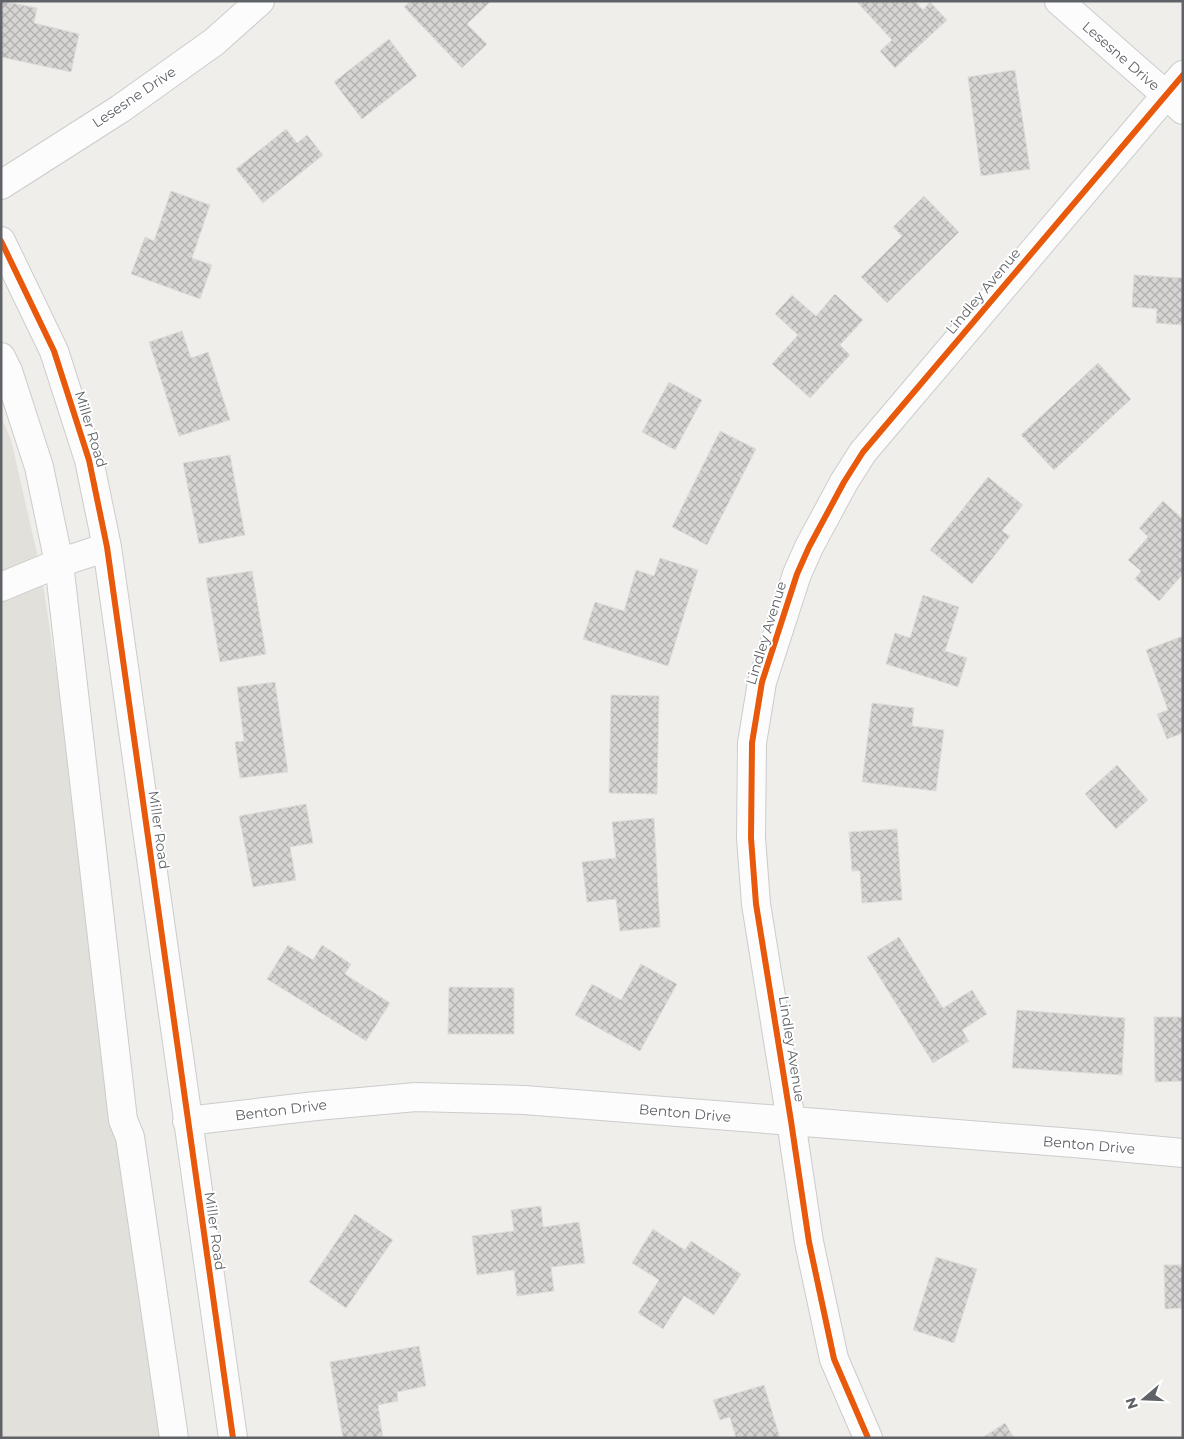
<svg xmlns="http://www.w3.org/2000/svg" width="1184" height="1439" viewBox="0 0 1184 1439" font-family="Montserrat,sans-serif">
<defs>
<pattern id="building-cross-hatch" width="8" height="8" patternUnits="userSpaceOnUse" patternTransform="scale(1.25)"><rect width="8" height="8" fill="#d6d5d3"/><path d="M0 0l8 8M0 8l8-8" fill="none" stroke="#b1b0af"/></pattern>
</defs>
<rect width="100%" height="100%" fill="#efeeea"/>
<path fill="#e2e0da" d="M1 416 11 440 41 571 84 854 168 1438H1Z"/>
<path fill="url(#building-cross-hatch)" stroke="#deddd9" d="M1 1 37 8 34 23 79 34 71 72 1 57Z
M410 1H491L467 24 487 44 462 68 404 7Z
M856 1H915L923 10 930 2 947 20 895 68 880 51 892 40Z
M389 39 417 76 362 119 334 82Z
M1015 70 1030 169 981 176 968 77Z
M286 129 297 143 307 135 323 155 263 203 236 169Z
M171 191 210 205 192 258 212 265 200 299 131 274 145 237 154 241Z
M924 196 959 232 887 303 861 277 902 236 893 227Z
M1134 275 1183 278V325L1156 323 1157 309 1132 307Z
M835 294 863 320 840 345 850 355 810 398 772 364 798 335 775 314 792 295 816 316Z
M182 331 191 358 208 352 230 420 179 436 149 342Z
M1098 363 1131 399 1054 470 1021 435Z
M669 382 702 400 675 450 642 432Z
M720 431 756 449 707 545 672 527Z
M230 455 245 535 199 544 183 463Z
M988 477 1023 505 1002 531 1010 536 972 584 930 550Z
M1163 501 1183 519V574L1159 601 1135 579 1141 571 1128 560 1148 537 1139 528Z
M660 558 698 570 668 666 583 639 595 602 624 611 636 570 654 576Z
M252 571 266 654 220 662 206 578Z
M923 595 959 607 945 651 967 658 958 687 886 664 895 633 910 638Z
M1183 636V733L1167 739 1157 714 1168 710 1146 650Z
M275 682 288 772 240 778 235 742 244 741 237 687Z
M611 695 659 696 657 794 609 793Z
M872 703 914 708 912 726 944 730 936 791 862 782Z
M1117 765 1148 800 1116 829 1085 794Z
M306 804 313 843 290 847 296 880 253 887 239 816Z
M654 818 660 927 620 931 616 899 587 902 582 862 616 858 612 822Z
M897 829 902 900 862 903 860 871H852L849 832Z
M899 937 943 1008 972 990 987 1014 962 1030 969 1041 933 1063 867 957Z
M288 945 313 960 322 945 351 964 345 974 390 1003 366 1041 267 979Z
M641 964 677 984 640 1051 575 1015 592 984 621 1000Z
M449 987 514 988V1034H448Z
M1017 1010 1125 1018 1122 1075 1012 1068Z
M1154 1017H1183V1081L1155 1082Z
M541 1206 543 1227 579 1222 585 1263 551 1267 554 1291 517 1296 514 1270 477 1275 472 1236 514 1231 511 1210Z
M355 1214 393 1240 346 1308 309 1282Z
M653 1229 685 1250 691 1241 741 1274 714 1315 684 1296 663 1329 638 1313 659 1280 632 1263Z
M936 1257 977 1269 954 1343 913 1330Z
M1164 1265H1183V1308L1165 1309Z
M419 1346 426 1386 397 1392 398 1401 378 1405 383 1438H343L330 1362Z
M764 1385 780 1438H736L730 1417 720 1420 713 1400Z
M1005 1423 1014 1438H982Z"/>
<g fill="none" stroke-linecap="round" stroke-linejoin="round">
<g stroke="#cbcccc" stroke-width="30">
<path id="minor" d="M1059 1 1183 110
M1 185 120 109 214 42 260 1
M1 241 54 351 89 460 107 547 233 1438
M1 357 8 371 39 467 59 563 123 1120 130 1137 174 1438
M1 587 59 563 107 547
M187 1121 316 1106 416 1097 524 1100 1086 1144 1183 1153
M868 1438 834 1359 809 1242 791 1121 756 904 751 838 752 743 762 682 797 574 809 547 844 482 863 452 1183 75"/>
</g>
<use href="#minor" stroke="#fdfcfc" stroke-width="28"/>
<g stroke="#fff" stroke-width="9">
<path id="cycleway" d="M1 241 54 351 89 460 107 547 233 1438
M868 1438 834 1359 809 1242 791 1121 756 904 751 838 752 743 762 682 797 574 809 547 844 482 863 452 1183 75"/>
</g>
<use href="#cycleway" stroke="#e8590c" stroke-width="6"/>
</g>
<g text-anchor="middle" stroke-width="4" stroke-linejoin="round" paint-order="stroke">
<g font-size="14" fill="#5f6368" stroke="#fff">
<text transform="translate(1121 56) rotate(41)" y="5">Lesesne Drive</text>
<text transform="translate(134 97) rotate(-34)" y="5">Lesesne Drive</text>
<text transform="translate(983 291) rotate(-50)" y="5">Lindley Avenue</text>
<text transform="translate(91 429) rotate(73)" y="5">Miller Road</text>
<text transform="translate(766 633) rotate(-73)" y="5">Lindley Avenue</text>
<text transform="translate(159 830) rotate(82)" y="5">Miller Road</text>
<text transform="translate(792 1049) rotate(81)" y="5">Lindley Avenue</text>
<text transform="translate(281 1110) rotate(-7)" y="5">Benton Drive</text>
<text transform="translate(685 1113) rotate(5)" y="5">Benton Drive</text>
<text transform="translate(1089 1145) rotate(5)" y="5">Benton Drive</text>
<text transform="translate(215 1231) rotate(82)" y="5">Miller Road</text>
</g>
</g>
<rect width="1184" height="1439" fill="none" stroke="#5f6368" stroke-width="5"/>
<g transform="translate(1144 1399) rotate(251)" stroke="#ffffff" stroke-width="4" paint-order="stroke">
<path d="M0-4L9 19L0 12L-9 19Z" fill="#5f6368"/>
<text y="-8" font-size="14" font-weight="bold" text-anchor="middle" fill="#5f6368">N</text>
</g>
</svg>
